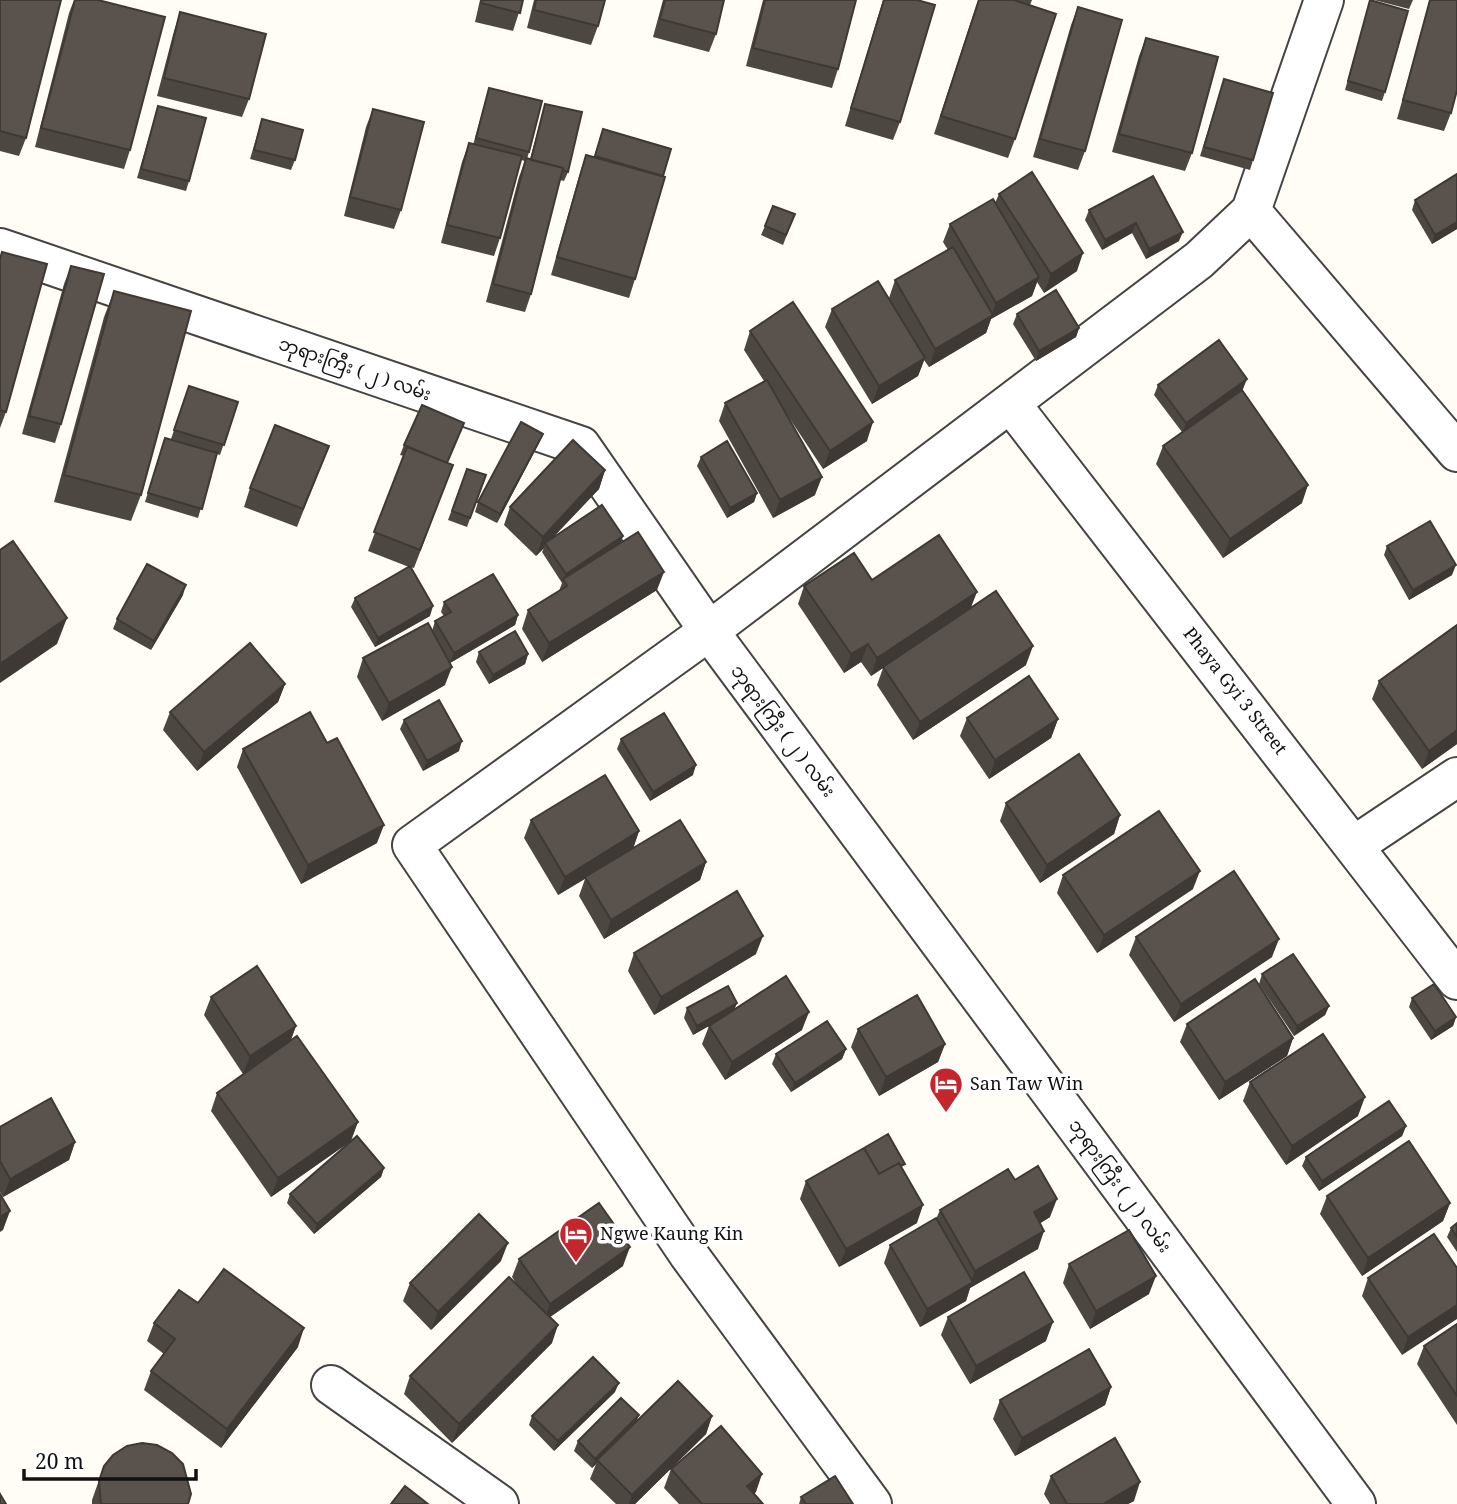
<svg xmlns="http://www.w3.org/2000/svg" width="1457" height="1504" viewBox="0 0 1457 1504" font-family="'Noto Serif','Noto Sans Myanmar',serif">
<rect width="100%" height="100%" fill="#fffdf5"/>
<g fill="none" stroke-linecap="round" stroke-linejoin="round">
<g stroke="#444" stroke-width="42">
<path id="street" d="M1251 211 1457 452
M0 248 581 446 709 631 1356 1504
M1011 404 1457 980
M1355 845 1457 777
M331 1385 499 1504
M872 1504 689 1255 412 845 709 631 1199 260 1251 211 1324 0"/>
</g>
<use href="#street" stroke="#fff" stroke-width="38"/>
</g>
<path fill="#4d4742" d="M0 0 26 138 19 156 0 151Z
M74 0H98L130 150 124 169 35 147 69 13Z
M480 0H523L513 31 475 22Z
M534 0H605L598 26 591 45 527 28Z
M663 0H724L716 34 709 52 653 37Z
M763 0H856L838 69 832 88 746 66Z
M883 0H917L900 122 893 140 845 126Z
M978 0H1032L1030 5 1015 139 1008 158 934 134Z
M1370 0 1385 92 1382 101 1345 90Z
M1374 0H1413L1409 9Z
M1430 0H1457L1451 113 1444 131 1397 119Z
M1078 7 1085 151 1078 170 1033 157 1071 25Z
M180 12 249 99 242 117 157 96 174 31Z
M1146 38 1192 153 1185 171 1112 152 1139 56Z
M1224 79 1253 160 1250 170 1200 156Z
M489 88 529 152 527 159H530L545 104 568 172 564 181 560 180 531 294 525 312 486 302 519 177 525 161 521 160 500 238 494 256 441 243 462 162 469 143 473 145Z
M158 106 189 181 186 191 137 178Z
M373 109 401 210 394 229 344 216 366 127Z
M262 119 295 160 291 170 250 159Z
M603 129 671 149 635 279 629 298 551 275 580 173 586 155 594 157Z
M1457 174V229L1432 244 1412 210 1415 200Z
M1153 176 1179 241 1146 259 1132 233 1102 250 1085 220 1089 210Z
M999 194 1077 271 1044 293 1037 282 1032 296 991 319 986 333 929 367 924 360 918 376 872 404 825 327 832 309 889 298 895 280 948 250 943 242 950 224 995 203Z
M795 214 783 245 761 235 765 226Z
M0 257 6 412 0 428Z
M71 266 61 424 55 443 22 434 64 284Z
M114 291 141 495 131 521 54 502 104 317Z
M1017 314 1079 328 1076 337 1036 361 1013 324Z
M750 331 867 441 823 469 784 410 815 495 773 518 719 421 725 403 764 381 744 350Z
M1158 385 1243 389 1231 398 1302 503 1223 558 1156 464 1163 446 1182 432 1154 395Z
M189 386 238 402 220 455 217 454 198 518 145 502 165 438 195 447 171 439Z
M543 434 539 443 497 523 475 512 478 502Z
M404 445 453 465 414 568 410 567 430 616 375 647 351 607 355 598 409 567 368 551 404 456 400 455Z
M329 446 297 527 244 507 250 488Z
M701 457 757 493 754 502 727 518 697 466Z
M467 469 486 475 467 527 448 520Z
M605 470 599 489 552 538 623 536 620 543 657 590 542 662 522 629 528 610 559 591 562 583 542 552 544 548 536 556 504 525 510 507Z
M1387 546 1452 575 1409 600 1384 555Z
M872 580 971 608 1026 665 913 740 877 685 883 668 871 676 861 662 844 673 798 604 804 586Z
M183 595 151 650 113 629 117 619Z
M444 602 518 615 515 625 450 663 436 637 445 685 382 721 357 677 363 658 432 631 435 621 444 616 441 612Z
M1457 625V744L1422 769 1372 699 1379 681Z
M479 652 528 654 525 664 489 684 476 662Z
M285 684 278 702 197 771 163 730 170 712Z
M967 718 1058 719 1051 738 989 779 960 736Z
M404 720 459 751 423 771 400 729Z
M621 739 693 775 650 801 617 749Z
M243 749 377 843 301 884 237 767Z
M1006 803 1120 815 1114 834 1040 883 1000 821Z
M531 820 639 831 633 848 706 862 700 880 604 939 579 896 585 879 558 895 524 838Z
M1063 875 1193 889 1097 953 1057 893Z
M1136 937 1272 957 1174 1022 1129 955Z
M634 953 756 954 654 1015 628 971Z
M1262 974 1329 1006 1325 1015 1294 1036 1259 984Z
M211 997 296 1026 291 1040 351 1141 271 1197 211 1111 217 1093 253 1068 243 1074 204 1015Z
M1412 998 1456 1017 1453 1026 1431 1040 1409 1007Z
M737 1003 734 1010 802 1030 725 1080 702 1044 709 1026 693 1035 684 1018 687 1008Z
M1187 1024 1293 1038 1287 1056 1219 1100 1180 1042Z
M858 1029 945 1044 938 1062 879 1096 851 1047Z
M846 1049 842 1059 791 1092 772 1064 776 1054Z
M1250 1082 1358 1116 1286 1165 1243 1101Z
M1406 1126 1402 1136 1319 1191 1302 1166 1306 1157Z
M0 1127 75 1142 69 1160 3 1197 0 1192Z
M384 1168 381 1177 314 1234 287 1203 290 1194Z
M903 1169 917 1223 839 1267 800 1199 806 1181Z
M1015 1180 1050 1217 1040 1223 1038 1249 970 1288 966 1301 920 1327 884 1263 890 1245 936 1219 940 1210Z
M1327 1196 1450 1203 1443 1221 1362 1276 1320 1214Z
M1457 1223V1252L1447 1237 1451 1228Z
M519 1259 623 1266 550 1317 552 1343 452 1443 404 1394 410 1376 517 1285 512 1277Z
M501 1261 431 1330 403 1301 410 1283Z
M1069 1264 1149 1294 1090 1329 1063 1283Z
M1457 1268 1402 1355 1362 1296 1368 1278Z
M948 1317 1046 1341 970 1384 941 1335Z
M154 1323 298 1347 221 1448 144 1390 151 1371 164 1354 147 1341Z
M1457 1324V1425L1417 1364 1424 1346Z
M1111 1387 1105 1405 1015 1456 993 1419 1000 1400Z
M615 1392 554 1451 529 1425 532 1416Z
M639 1415 636 1422 712 1416 706 1434 635 1504H616L590 1479 596 1464 592 1468 574 1451 578 1441Z
M104 1466 188 1504H92V1500Z
M671 1469 756 1492 754 1493 763 1504H679L664 1488Z
M1051 1476 1134 1501 1128 1504H1050L1044 1494Z
M801 1497 853 1504H799Z"/>
<path fill="#3f3936" d="M1457 222V229L1432 244 1435 235Z
M1136 223 1132 233 1102 250 1105 240Z
M1183 232 1179 241 1146 259 1149 249Z
M1083 253 1077 271 1044 293 1051 274Z
M1039 277 1032 296 991 319 986 333 929 367 935 349 991 316 996 303Z
M1079 328 1076 337 1036 361 1039 351Z
M925 358 918 376 872 404 879 386Z
M1247 379 1243 389 1183 433 1186 423Z
M873 422 867 441 823 469 830 451Z
M543 434 539 443 497 523 500 514Z
M605 470 599 489 546 545 545 543 544 548 536 556 543 537Z
M822 477 815 495 773 518 780 500Z
M1308 485 1302 503 1223 558 1230 539Z
M757 493 754 502 727 518 730 508Z
M623 536 620 545 563 580 566 574Z
M1456 565 1452 575 1409 600 1413 590Z
M664 572 657 590 542 662 549 643Z
M186 585 183 595 151 650 154 641Z
M977 592 970 610 871 676 877 658Z
M433 606 430 616 375 647 378 638Z
M518 615 515 625 450 663 454 653Z
M67 618 57 644 0 683V664Z
M868 644 861 662 844 673 851 654Z
M1033 646 1026 665 913 740 920 722Z
M528 654 525 664 489 684 493 675Z
M452 667 445 685 382 721 389 703Z
M285 684 278 702 197 771 204 752Z
M1058 719 1051 738 989 779 995 760Z
M1457 730V744L1422 769 1429 751Z
M462 741 459 751 423 771 427 761Z
M696 765 693 775 650 801 653 792Z
M1120 815 1114 834 1040 883 1047 865Z
M384 825 377 843 301 884 308 865Z
M639 831 633 849 558 895 565 877Z
M706 862 700 880 604 939 611 920Z
M1200 871 1193 889 1097 953 1104 935Z
M763 936 756 954 654 1015 661 997Z
M1279 939 1272 957 1174 1022 1181 1004Z
M737 1003 733 1012 693 1035 697 1026Z
M1329 1006 1325 1015 1294 1036 1297 1026Z
M809 1012 802 1030 725 1080 732 1062Z
M1456 1017 1453 1026 1431 1040 1435 1031Z
M296 1026 289 1044 243 1074 250 1056Z
M1293 1038 1287 1056 1219 1100 1225 1082Z
M945 1044 938 1062 879 1096 886 1077Z
M846 1049 842 1059 791 1092 795 1083Z
M1365 1097 1358 1116 1286 1165 1292 1146Z
M358 1122 351 1141 271 1197 278 1178Z
M1406 1126 1402 1136 1319 1191 1322 1181Z
M75 1142 69 1160 3 1197 10 1179Z
M384 1168 381 1177 314 1234 317 1224Z
M1057 1199 1050 1217 1028 1231 1034 1212Z
M1450 1203 1443 1221 1362 1276 1368 1258Z
M923 1205 917 1223 839 1267 846 1249Z
M10 1211 3 1230 0 1232V1217Z
M1044 1231 1038 1249 970 1288 966 1301 920 1327 927 1309 970 1284 975 1271Z
M508 1243 501 1261 431 1330 438 1312Z
M630 1247 623 1266 543 1322 550 1304Z
M1156 1276 1149 1294 1090 1329 1096 1311Z
M1457 1305V1319L1402 1355 1408 1337Z
M1053 1322 1046 1341 970 1384 976 1366Z
M558 1325 552 1343 452 1443 459 1424Z
M304 1328 298 1347 221 1448 227 1429Z
M619 1383 615 1392 554 1451 558 1441Z
M1111 1387 1105 1405 1015 1456 1022 1438Z
M639 1415 635 1424 597 1460 596 1464 592 1468 595 1459Z
M712 1416 706 1434 635 1504H629L632 1495Z
M762 1474 756 1492 741 1504 747 1486Z
M1140 1482 1134 1501 1128 1504H1103Z"/>
<path fill="#5a524d" stroke="#3f3936" stroke-width="2" d="M0 0H61L26 138 0 131Z
M75 0H98L165 17 130 150 41 128Z
M482 0H523L520 13 481 3Z
M536 0H605L598 26 534 10Z
M665 0H724L716 34 660 19Z
M765 0H856L838 69 753 48Z
M884 0H917L935 5 900 122 851 108Z
M979 0H1014L1056 14 1015 139 941 116Z
M1370 0 1408 11 1385 92 1348 81Z
M1430 0H1457V90L1451 113 1403 100Z
M1078 7 1122 20 1085 151 1040 139Z
M180 12 266 34 249 99 164 78Z
M1146 38 1218 57 1192 153 1119 134Z
M1224 79 1273 93 1253 160 1204 147Z
M489 88 542 101 529 152 476 138Z
M545 104 582 112 568 172 563 170V168L531 160Z
M158 106 206 118 189 181 141 169Z
M373 109 424 122 401 210 350 197Z
M262 119 303 130 295 160 254 150Z
M603 129 671 149 663 176 595 156Z
M469 143 522 156 500 238 447 225Z
M586 155 665 177 635 279 557 257Z
M526 158 563 168 531 294 493 284Z
M1032 172 1083 253 1051 274 999 194Z
M1457 174V222L1435 235 1415 200Z
M1153 176 1183 232 1149 249 1136 223 1105 240 1089 210Z
M993 199 1039 277 996 303 950 224Z
M773 206 795 214 786 235 765 226Z
M953 247 993 315 935 349 895 280Z
M2 252 47 264 6 412 0 410V259Z
M71 266 104 274 61 424 29 416Z
M878 281 925 358 879 386 832 309Z
M1056 290 1079 328 1039 351 1017 314Z
M114 291 191 311 141 495 64 475Z
M793 302 873 422 830 451 750 331Z
M1219 340 1247 379 1186 423 1158 385Z
M767 380 822 477 780 500 725 403Z
M189 386 238 402 224 445 174 430Z
M1242 390 1308 485 1230 539 1163 446Z
M422 405 464 423 447 463 404 445Z
M521 422 543 434 500 514 478 502Z
M275 425 329 446 303 509 250 488Z
M165 438 217 453 202 509 148 493Z
M573 440 605 470 543 537 510 507Z
M727 441 757 493 730 508 701 457Z
M407 447 453 465 420 550 374 532Z
M467 469 486 475 470 518 452 511Z
M602 505 623 536 566 574 545 543Z
M1430 521 1456 565 1413 590 1387 546Z
M638 532 664 572 549 643 528 610 567 586 563 579Z
M939 535 977 592 877 658 868 644 851 654 804 586 854 553 872 580Z
M13 541 67 618 0 664V550Z
M147 564 186 585 154 641 117 619Z
M410 566 433 606 378 638 355 598Z
M493 574 518 615 454 653 435 621 451 612 444 602Z
M996 591 1033 646 920 722 883 667Z
M428 623 452 667 389 703 363 658Z
M1457 625V730L1429 751 1379 681Z
M515 631 528 654 493 675 479 652Z
M250 643 285 684 204 752 170 712Z
M1029 676 1058 719 995 760 967 718Z
M439 700 462 741 427 761 404 720Z
M310 712 327 743 337 738 384 825 308 865 243 749Z
M664 713 696 765 653 792 621 739Z
M1079 754 1120 815 1047 865 1006 803Z
M605 775 639 831 565 877 531 820Z
M1159 811 1200 871 1104 935 1063 875Z
M680 820 706 862 611 920 585 877Z
M1234 871 1279 939 1181 1004 1136 937Z
M737 891 763 936 661 997 634 953Z
M1293 954 1329 1006 1297 1026 1262 974Z
M257 966 296 1026 250 1056 211 997Z
M786 976 809 1012 732 1062 709 1026Z
M1255 979 1293 1038 1225 1082 1187 1024Z
M1434 984 1456 1017 1435 1031 1412 998Z
M728 986 737 1003 697 1026 687 1008Z
M917 995 945 1044 886 1077 858 1029Z
M827 1021 846 1049 795 1083 776 1054Z
M1323 1034 1365 1097 1292 1146 1250 1082Z
M297 1036 358 1122 278 1178 217 1093Z
M51 1098 75 1142 10 1179 0 1161V1127Z
M1389 1101 1406 1126 1322 1181 1306 1157Z
M888 1134 905 1164 901 1166 899 1163 879 1174 864 1148Z
M357 1136 384 1168 317 1224 290 1194Z
M1409 1141 1450 1203 1368 1258 1327 1196Z
M864 1148 879 1174 899 1163 923 1205 846 1249 806 1181Z
M1038 1166 1057 1199 1034 1212 1044 1231 975 1271 940 1210 1008 1169 1015 1180Z
M0 1194 10 1211 0 1217Z
M599 1203 630 1247 550 1304 519 1259Z
M479 1214 508 1243 438 1312 410 1283Z
M936 1218 973 1282 927 1309 890 1245Z
M1457 1223V1237L1451 1228Z
M1129 1230 1156 1276 1096 1311 1069 1264Z
M1434 1234 1457 1268V1305L1408 1337 1368 1278Z
M224 1269 304 1328 227 1429 151 1371 175 1339 154 1323 179 1290 198 1303Z
M1024 1272 1053 1322 976 1366 948 1317Z
M509 1277 558 1325 459 1424 410 1376Z
M1457 1324V1396L1424 1346Z
M1089 1349 1111 1387 1022 1438 1000 1400Z
M593 1357 619 1383 558 1441 532 1416Z
M678 1381 712 1416 632 1495 597 1460Z
M621 1398 639 1415 595 1459 578 1441Z
M721 1426 762 1474 747 1486 763 1504H702L671 1469Z
M1115 1438 1140 1482 1103 1504H1067L1051 1476Z
M142 1443 157 1445 172 1453 183 1464 191 1494 188 1504H101L99 1481 104 1466 113 1455 127 1446Z
M835 1476 853 1504H806L801 1497Z
M405 1486 428 1504H391Z
M0 1494 6 1504H0Z"/>
<defs>
<g id="hotel-pin" transform="scale(1.75)"><path d="M0 17L-7.5 6A9.5 9.5 0 1 1 7.5 6Z" fill="#c4262e" stroke="#fff"/><path d="M-6-4.5h1.5V1H6V5H4.5V3h-9V5H-6ZM-4 0a1.8 1.8 0 1 1 3.6 0ZM.5 0V-2.5h3Q6-2.5 6 0Z" fill="#fff"/></g>
</defs>
<g fill-rule="evenodd">
<use href="#hotel-pin" x="946" y="1084"/>
<use href="#hotel-pin" x="576" y="1234"/>
</g>
<g text-anchor="middle" stroke-width="7" stroke-linejoin="round" paint-order="stroke">
<g font-size="18" fill="#111" stroke="#fff">
<text transform="translate(355 369) rotate(19)" y="6">ဘုရားကြီး ( ၂ ) လမ်း</text>
<text transform="translate(1235 691) rotate(52)" y="6">Phaya Gyi 3 Street</text>
<text transform="translate(783 731) rotate(53)" y="6">ဘုရားကြီး ( ၂ ) လမ်း</text>
<text transform="translate(1120 1186) rotate(54)" y="6">ဘုရားကြီး ( ၂ ) လမ်း</text>
</g>
<g font-size="18" fill="#111" stroke="#fff" text-anchor="start">
<text x="970" y="1090">San Taw Win</text>
<text x="600" y="1240">Ngwe Kaung Kin</text>
</g>
</g>
<path d="M24 1469v10h172v-10" fill="none" stroke="#111111" stroke-width="3.5"/>
<text x="35" y="1469" font-size="21" fill="#111111" stroke="#ffffff" stroke-width="5" paint-order="stroke">20 m</text>
</svg>
